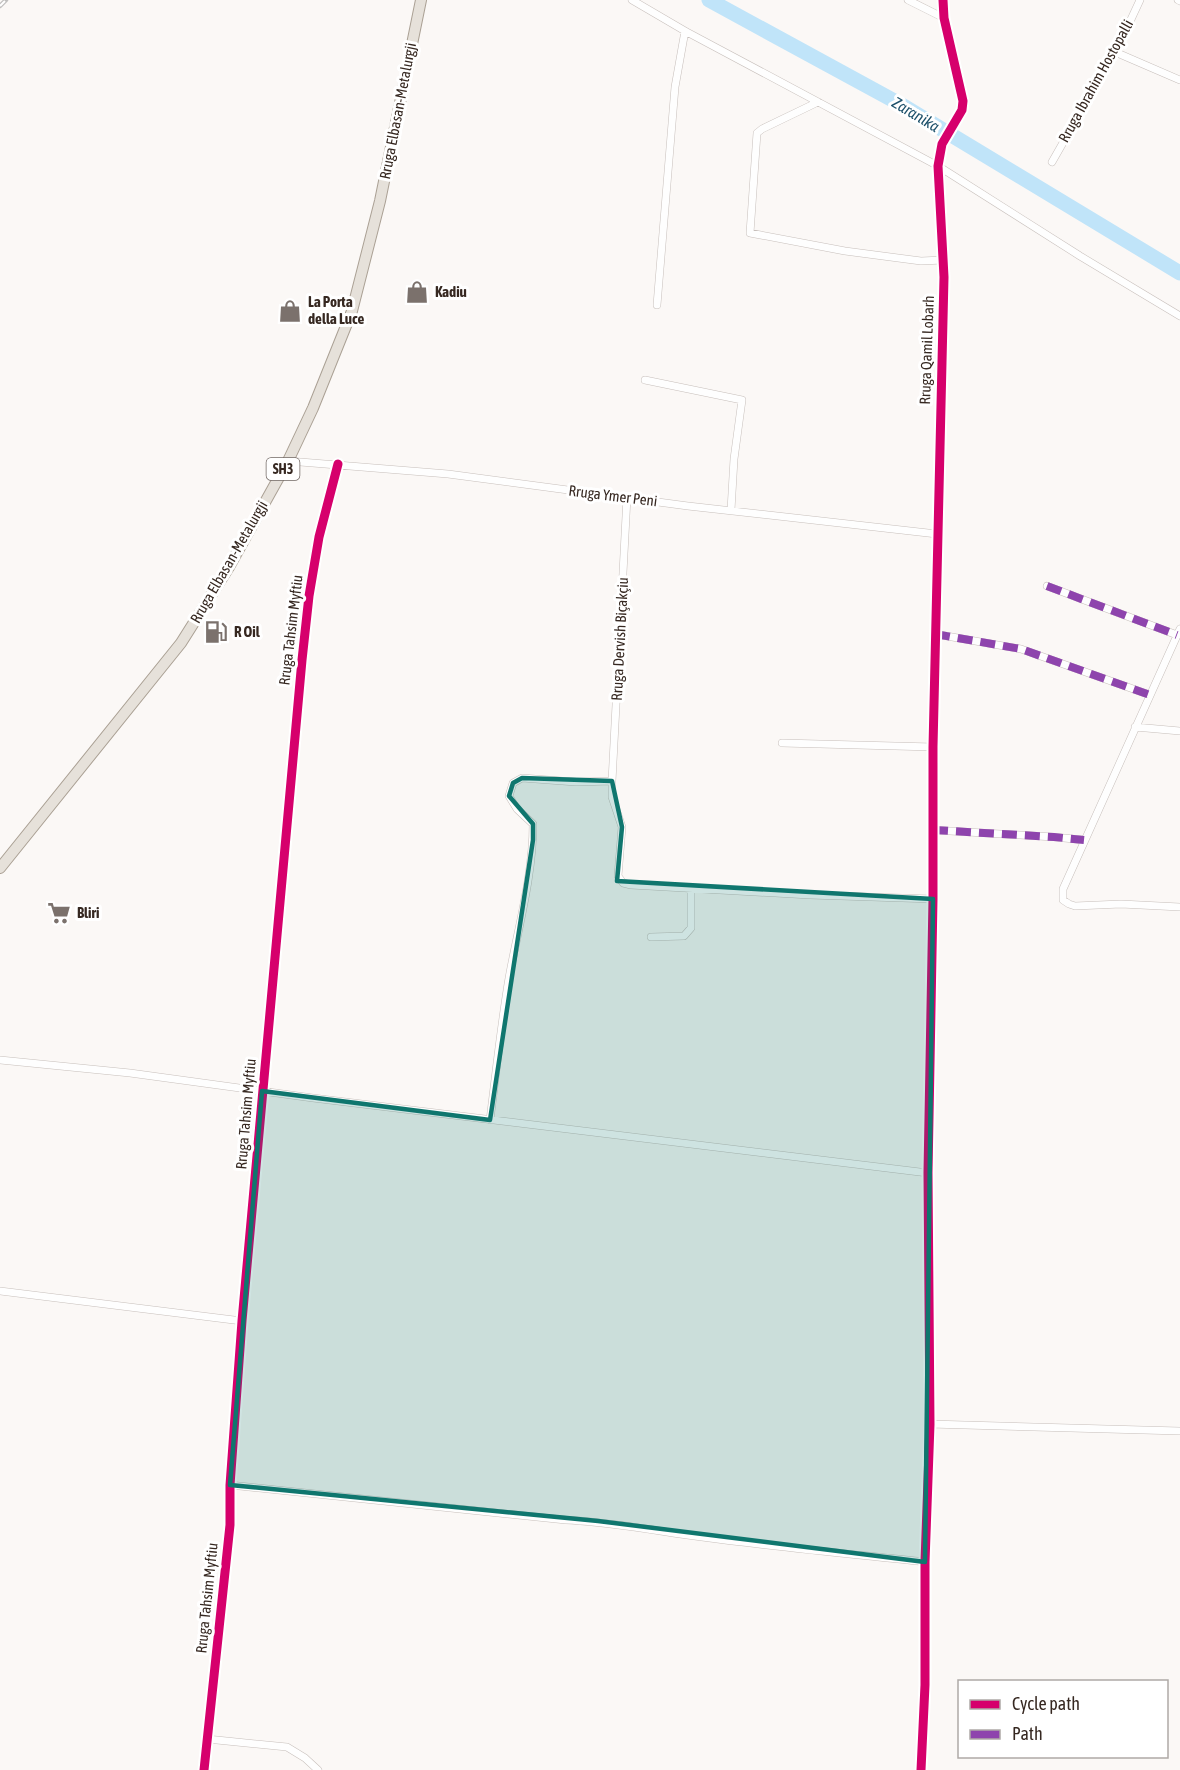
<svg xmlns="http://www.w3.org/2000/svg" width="1180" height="1770" viewBox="0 0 1180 1770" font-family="'Asap Condensed',sans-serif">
<rect width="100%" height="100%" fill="#fbf8f6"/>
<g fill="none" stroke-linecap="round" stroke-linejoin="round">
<path stroke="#c0e4f9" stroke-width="15" d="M709 0 900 104 1180 273"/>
<g stroke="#c7bfbb" stroke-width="8">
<path id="minor" d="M632 0 685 31 938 166 1080 256 1180 316
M908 0 944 18
M1178 0 1180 1
M1115 52 1180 80
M818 102 762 129 757 133 750 233 845 251 921 261 943 260
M1052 162 1120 43 1140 0
M657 305 675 87 685 31
M645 380 742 400 734 459 731 510
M288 461 448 474 688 506 937 534
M627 497 612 781V797L622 827 618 876 623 883 631 885 810 895 933 899
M1047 586 1177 635
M1180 629 1063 889V900L1069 904 1075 906 1121 904 1180 907
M935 634 1021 649 1150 695
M1135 727 1180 731
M782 743 933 747
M933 830 1054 837 1084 840
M651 937 684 936 691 928V889
M0 1060 130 1073 313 1098 928 1173
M490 1120C496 1073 501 1025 509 978 518 928 533 876 533 824L517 809 509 796 513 783 522 778 576 782 612 781
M0 1291 242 1321
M930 1424 1180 1431
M230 1485 566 1520C611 1522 657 1531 702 1537 776 1547 851 1554 925 1562
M207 1739 287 1747 305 1758 318 1770
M204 1770 230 1525V1485L242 1321 302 660 309 596 319 537 338 464
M921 1770 925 1685V1562L930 1424 928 1173 933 899V747L944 277 938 166 942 144 962 110 963 101 944 18 943 0"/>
</g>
<g stroke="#aaa094" stroke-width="12">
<path id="primary" d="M0 868 181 643 229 567 288 461 313 408 352 311 380 201 421 0"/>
</g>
<use href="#minor" stroke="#fefefe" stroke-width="7"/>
<use href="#primary" stroke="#e6e1da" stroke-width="10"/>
<g stroke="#c0bfbe" stroke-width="4.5">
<path id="rail" d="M0 6 6 0"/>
</g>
<use href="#rail" stroke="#fff" stroke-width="2" stroke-dasharray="7" stroke-linecap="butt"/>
<path stroke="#8e44ad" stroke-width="8" stroke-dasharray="15 8" stroke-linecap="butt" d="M1047 586 1177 635
M935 634 1021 649 1150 695
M933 830 1054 837 1084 840"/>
<g stroke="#fff" stroke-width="13">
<path id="cycleway" d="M204 1770 230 1525V1485L242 1321 302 660 309 596 319 537 338 464
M921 1770 925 1685V1562L930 1424 928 1173 933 899V747L944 277 938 166 942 144 962 110 963 101 944 18 943 0"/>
</g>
<use href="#cycleway" stroke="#d6006c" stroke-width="9"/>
</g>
<path fill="#0f766e" fill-opacity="0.2" stroke="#0f766e" stroke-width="4.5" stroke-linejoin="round" d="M522 778 612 781 622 827 617 881 933 899 925 1562 598 1521 230 1485 262 1091 490 1120 533 840V824L509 796 513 783Z"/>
<defs>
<g id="shop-bare" transform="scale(1.8)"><path d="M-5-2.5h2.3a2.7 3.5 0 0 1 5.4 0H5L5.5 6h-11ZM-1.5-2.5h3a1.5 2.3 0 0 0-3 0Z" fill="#7b716c" stroke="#fff" stroke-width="2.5" paint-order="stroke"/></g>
<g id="fuel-bare" transform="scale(1.8)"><path d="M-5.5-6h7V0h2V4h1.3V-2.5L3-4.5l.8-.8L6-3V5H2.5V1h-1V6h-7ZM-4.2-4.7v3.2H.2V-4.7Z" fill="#7b716c" stroke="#fff" stroke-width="2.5" paint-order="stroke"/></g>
<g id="supermarket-bare" transform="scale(1.8)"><path d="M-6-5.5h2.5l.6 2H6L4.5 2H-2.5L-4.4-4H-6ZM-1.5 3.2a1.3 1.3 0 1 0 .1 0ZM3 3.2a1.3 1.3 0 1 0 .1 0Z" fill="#7b716c" stroke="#fff" stroke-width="2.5" paint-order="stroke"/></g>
</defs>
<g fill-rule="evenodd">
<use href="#shop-bare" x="417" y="292"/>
<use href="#shop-bare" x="290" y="311"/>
<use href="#fuel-bare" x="216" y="632"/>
<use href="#supermarket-bare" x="59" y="913"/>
</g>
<g text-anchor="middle" stroke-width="6" stroke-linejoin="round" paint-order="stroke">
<rect fill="#fff" stroke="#726864" stroke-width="1.5" x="266.5" y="458" width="33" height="22" rx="4.5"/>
<g font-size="14" font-weight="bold" fill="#362821">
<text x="283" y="474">SH3</text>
</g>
<g font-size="15" fill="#362821" stroke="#fff">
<text transform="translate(1096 81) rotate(-61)" y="5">Rruga Ibrahim Hostopalli</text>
<text transform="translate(398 111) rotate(-79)" y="5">Rruga Elbasan-Metalurgji</text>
<text transform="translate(927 350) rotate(-88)" y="5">Rruga Qamil Lobarh</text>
<text transform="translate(613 496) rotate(7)" y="5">Rruga Ymer Peni</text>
<text transform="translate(229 562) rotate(-60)" y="5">Rruga Elbasan-Metalurgji</text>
<text transform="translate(291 630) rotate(-83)" y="5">Rruga Tahsim Myftiu</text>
<text transform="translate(620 639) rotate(-87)" y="5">Rruga Dervish Biçakçiu</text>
<text transform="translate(246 1114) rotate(-85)" y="5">Rruga Tahsim Myftiu</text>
<text transform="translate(207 1598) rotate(-84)" y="5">Rruga Tahsim Myftiu</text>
</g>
<g font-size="15" font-weight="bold" fill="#362821" stroke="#fff" text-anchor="start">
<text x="435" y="297">Kadiu</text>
<text x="308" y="307">La Porta<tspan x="308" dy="17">della Luce</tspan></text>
<text x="234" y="637">R Oil</text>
<text x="77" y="918">Bliri</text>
</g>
<g font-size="16" font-style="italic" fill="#1c506a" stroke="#fff">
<text transform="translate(916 114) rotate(31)" y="6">Zaranika</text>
</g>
</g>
<rect x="958" y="1680" width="210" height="78" fill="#ffffff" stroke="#afa9a6" stroke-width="1.5"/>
<rect x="970" y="1700" width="30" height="9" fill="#d6006c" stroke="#afa9a6" stroke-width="1.5"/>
<text x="1012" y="1710" font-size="18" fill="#362821">Cycle path</text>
<rect x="970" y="1730" width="30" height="9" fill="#8e44ad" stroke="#afa9a6" stroke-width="1.5"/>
<text x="1012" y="1740" font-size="18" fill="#362821">Path</text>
</svg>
